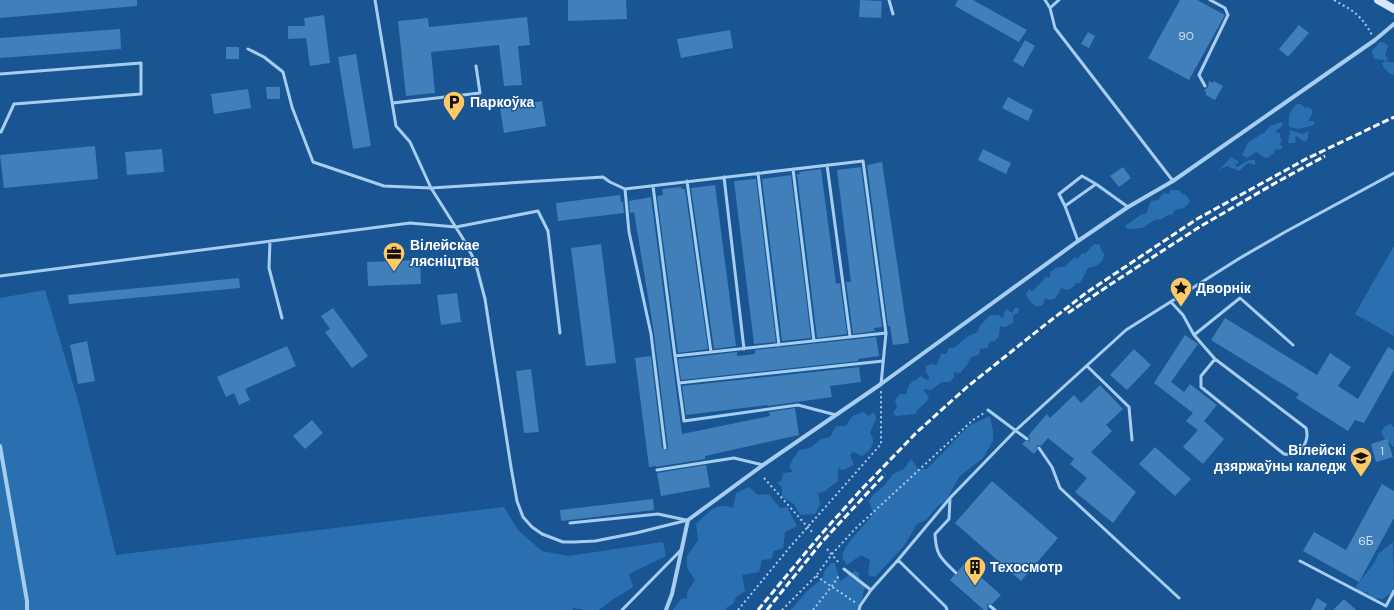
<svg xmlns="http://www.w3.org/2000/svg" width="1394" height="610" viewBox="0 0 1394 610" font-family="'DM Sans',sans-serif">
<rect width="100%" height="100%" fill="#185592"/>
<path fill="#2a70b1" d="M1380 42H1383L1388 46 1385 56 1388 58 1386 61 1392 63 1394 62V75C1389 74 1383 68 1382 63L1385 62 1384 60 1374 59 1372 51Z
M1297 104H1301L1305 108 1309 107 1312 110V114L1308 121H1314V125L1299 129 1289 127C1288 117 1289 111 1297 104Z
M1281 122 1283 124 1281 127 1276 130 1277 133H1280V138L1282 140 1280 144 1283 148 1278 150 1275 149 1274 154H1271L1270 157 1265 158 1257 152C1253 153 1251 156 1247 158L1242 155C1245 151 1246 145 1249 142 1253 138 1257 138 1261 134L1264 133 1270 126Z
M1290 130 1303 134 1308 131V139L1304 142 1297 136 1295 138 1296 142 1293 143H1288Z
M1232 156 1233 159 1237 160 1239 163 1235 164 1237 167C1244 164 1246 159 1255 160V165L1248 163 1239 171 1227 166 1218 170 1223 166Z
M1170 190H1179L1182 194 1186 195 1190 201C1186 208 1182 209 1175 210L1173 214 1166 216 1162 219 1155 220 1142 228 1128 229 1125 226 1142 214H1146L1151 201 1158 200 1163 193 1169 194Z
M1094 244 1100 245 1101 250 1104 254C1103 264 1097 266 1088 268L1080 283H1076L1072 288 1067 290 1061 288 1056 298 1050 300 1045 298 1043 304 1041 306H1035L1028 299 1026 293 1030 289 1032 292 1046 277 1050 278V273C1054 268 1058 266 1064 267L1075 257 1078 259 1082 253 1085 254Z
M1394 246V336L1355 314Z
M45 290 79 404 116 555 504 507 518 530 542 551 568 556 663 542 666 556 629 574 633 587 612 600 599 610H585L574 608 572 610H0V298Z
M1016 307 1019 309 1018 313 1013 315V323L1005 327 1000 326 999 336 995 341 989 342 988 348 980 349 979 355 971 357 967 365 960 373 954 372V377L950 382H942L931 390 924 389 925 392 929 398C925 405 919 406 915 414L896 416 893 413 897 407 895 400 900 394H906L909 385 914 380H916L920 376 927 380 930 378 926 372V366L932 364 937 365 941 354H946L949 348H954L968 336 978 332 979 327 990 315H999L1003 318 1004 313 1006 309 1012 313Z
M864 412 868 416 874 412 876 419 870 433C877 442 871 450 862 456L853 452 850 455 854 465 843 470 838 468V481L825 491 818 493 820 504 815 514 800 515 794 504 782 497V487L777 483 782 480 783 473 793 472 789 467 793 459 799 450 810 448 821 439 830 437 836 426H846L852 416Z
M990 416 993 431V441L983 458 960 476 946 500 938 506 926 520 917 524 904 546 875 577 868 575 870 560 861 555 847 565C845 563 844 561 843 559 839 547 868 524 873 513L869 501 875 493 884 486 893 474 904 469 911 459 918 469H927L970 425Z
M1391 424 1394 427V447L1384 438 1381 432 1385 426Z
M749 487 758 495 769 494 780 508 787 507 797 526 785 532 783 548 774 551 771 559 762 560 759 572 742 575 745 591 736 597 733 604 726 608V610H673L681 599 687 598V592L695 580 687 568V556L698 540 696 524C709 513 715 501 733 508L736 493Z
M1393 542 1394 591 1383 599 1369 598 1368 592 1359 593 1356 586 1375 562 1378 554Z
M831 563H835L840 581 855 571 859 573V581L865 587 859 610H791L807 591 822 579 825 570Z"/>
<path fill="#407fba" d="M0 0H137V6L0 18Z
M568 0H626L627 19 568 21Z
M860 0 882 1 881 18 859 17Z
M958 0H973L1027 30 1019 42 955 6Z
M1180 0H1197L1225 15 1189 80 1148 58Z
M324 15 330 63 310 66 306 38 288 39V26H305L304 18Z
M527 17 530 45 518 46 522 85 504 86 499 45 431 52 435 93 406 96 398 21 428 18 429 27Z
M1299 25 1309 33 1288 57 1279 49Z
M120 29 121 49 0 58V38Z
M730 30 733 48 681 58 677 39Z
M1088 32 1095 36 1089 48 1081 44Z
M1025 40 1035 46 1023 67 1013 61Z
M226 47H239V59H226Z
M356 54 371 146 353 149 338 57Z
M1209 81 1213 83 1214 81 1223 86 1215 100 1206 95V92L1204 91 1208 87Z
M266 87H280V99H267Z
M248 89 251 108 214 114 211 94Z
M1008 97 1033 110 1028 121 1002 108Z
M542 101 546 126 504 133 500 108Z
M95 146 98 179 4 188 0 155Z
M162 149 164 172 127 175 125 152Z
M983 149 1011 163 1006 174 978 160Z
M882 162 909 343 893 345 890 326H888L867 165Z
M861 167 882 327 874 328 875 331 853 334 846 282H851L837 170Z
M1123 167 1131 178 1119 187 1110 176Z
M821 169 836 284 840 283 847 334 817 338 797 174H800L799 172Z
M791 175 811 338 782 341 762 179Z
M754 179H756L776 342 754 344 734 181Z
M715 185 736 346 714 349 691 188Z
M681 187 682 189H685L708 349 678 353 657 196 663 195 662 189Z
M620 195 621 202H623L624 213 558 221 556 203Z
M651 197 682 434 770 416 769 412 795 408 799 435 705 456V459L656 467V466L649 467 635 358 651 356 662 448 666 451 668 448 654 333 634 212 630 213 629 201Z
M601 244 616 363 586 366 571 248Z
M420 260 421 284 368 286 367 262Z
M239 278 240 288 69 304 68 295Z
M457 293 461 322 441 325 437 295Z
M333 308 368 356 352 368 325 332 330 329 321 316Z
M1225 318 1317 375 1330 353 1351 367 1338 386 1358 399 1388 347 1394 350V370L1364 423 1355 420 1348 431 1296 398 1299 394 1211 340Z
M1185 335 1198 344 1171 382 1184 392 1190 384 1217 405 1204 421 1224 439 1203 464 1183 447 1198 430 1186 421 1193 413 1154 383Z
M876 337 879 356 858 359V361L681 380 678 359 737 352V356L755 354V350Z
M87 341 95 381 78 384 70 345Z
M287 346 296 366 245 389 250 400 239 405 234 393 226 397 217 377Z
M1134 349 1151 365 1127 390 1110 375Z
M859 367 861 382 830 386 832 397 768 406V405L686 415 682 386Z
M531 369 539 432 524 433 516 371Z
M1100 385 1123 409 1106 425 1112 431 1091 452 1136 492 1113 523 1075 492 1087 478 1070 464 1074 459 1048 438 1041 446 1038 445 1037 446V450L1034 454 1022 444 1025 441H1029L1030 438 1028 436 1047 414 1050 418 1074 395 1081 403Z
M312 420 323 433 305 449 293 436Z
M1387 439 1393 457 1376 462 1371 444Z
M1155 447 1191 479 1175 496 1139 464Z
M706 465 710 487 661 496 657 473Z
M992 481 1058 538 1021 581 955 523Z
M1382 484 1394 491V518L1359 582 1303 551 1314 532 1346 550Z
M653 499 654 510 561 521 560 510Z
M965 563 1001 595 992 604H988L987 606 988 608 987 610H984L950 580 954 575H958V571Z
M1317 598 1327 604 1324 610H1311Z
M1344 599 1356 610H1333Z"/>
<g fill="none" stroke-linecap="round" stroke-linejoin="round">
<path stroke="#a7cdf0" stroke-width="2" stroke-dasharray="2 3" stroke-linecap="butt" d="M1334 0C1355 12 1360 14 1372 35
M764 478 813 533
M827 549 840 564
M816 576 856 603
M738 610 790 547 881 444V391
M782 610 816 576 832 554 855 529 973 420 984 413
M813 610 832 586 840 574"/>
<path stroke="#a7cdf0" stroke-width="3" d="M375 0 396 126 410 142 431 188 462 237 475 261 485 299 511 467 517 501 523 517 532 527 542 534 563 542H574L595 541 636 533 688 520
M889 0 893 14
M1045 0 1050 8
M1059 0 1050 8 1055 28 1173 181
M248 49 264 57 283 72 292 107 313 162 384 186 431 188 603 177 610 182 625 189 863 161 886 333 881 384
M0 74 141 63V94L14 104 1 132H0
M1205 86 1199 75 1228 15 1225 8 1210 0
M393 103 480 93 476 66
M827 165 850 336
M793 169 814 341
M758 173 779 345
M724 177 744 349
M687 181 711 352
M653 186 675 356 886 333
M625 189 629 232 651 334 665 448
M1065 206 1059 194 1082 176 1096 184
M270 241 269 268 282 318
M1078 241 1065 206 1096 184 1128 207
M0 276 410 223 456 227 538 211 548 231 560 333
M1171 302 1183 315 1194 335 1215 359 1306 428C1310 442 1300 457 1284 454L1201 387V376L1215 359
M1194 335 1240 298 1293 345
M675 356 684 421 798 405 836 415
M1087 366 1129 407 1132 440
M679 383 883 361
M988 410 1027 439
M1039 448 1052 467 1060 488 1179 598
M657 470 734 458 763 465
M950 498 949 519 935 534C936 556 941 558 956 573
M570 523 658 514 686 520
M898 560 946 607 947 610
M1300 561 1386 606 1394 591
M844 569 871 590 898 560 950 498 1015 431 1126 330 1240 258 1285 232 1394 173
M990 606 995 610
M622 610 681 550
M859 610 860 606 871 590"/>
<path stroke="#a7cdf0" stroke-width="4" d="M0 446 27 601V610
M666 610 672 594 688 520 763 465 881 384 1078 241 1128 207 1173 181 1375 40 1394 24"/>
<path stroke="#d5e8fb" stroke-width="8" d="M1378 0 1394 9"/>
<path stroke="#fff" stroke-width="3" stroke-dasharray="7 3" stroke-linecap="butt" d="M1068 313 1111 284 1201 226 1277 182 1325 156
M758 610 817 539 859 492 917 432 967 387 1046 324 1086 293 1197 219 1306 159 1394 117
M767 610 821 543 885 474"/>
</g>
<defs>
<g id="parking-pin" transform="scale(1.15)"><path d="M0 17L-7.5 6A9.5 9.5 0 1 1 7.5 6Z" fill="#ffc966" stroke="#185592"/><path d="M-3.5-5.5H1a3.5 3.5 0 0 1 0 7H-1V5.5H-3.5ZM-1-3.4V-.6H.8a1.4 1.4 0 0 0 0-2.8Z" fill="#111"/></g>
<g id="office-pin" transform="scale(1.15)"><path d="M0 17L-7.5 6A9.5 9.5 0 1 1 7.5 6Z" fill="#ffc966" stroke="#185592"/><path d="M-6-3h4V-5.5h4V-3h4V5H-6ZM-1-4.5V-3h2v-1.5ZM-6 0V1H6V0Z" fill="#111"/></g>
<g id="sight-pin" transform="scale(1.15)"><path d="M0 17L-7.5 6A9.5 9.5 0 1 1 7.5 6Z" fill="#ffc966" stroke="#185592"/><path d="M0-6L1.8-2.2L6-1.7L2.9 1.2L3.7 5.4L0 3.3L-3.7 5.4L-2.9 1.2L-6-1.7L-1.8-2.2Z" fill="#111"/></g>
<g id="university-pin" transform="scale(1.15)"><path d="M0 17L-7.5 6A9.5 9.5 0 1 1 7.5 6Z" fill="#ffc966" stroke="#185592"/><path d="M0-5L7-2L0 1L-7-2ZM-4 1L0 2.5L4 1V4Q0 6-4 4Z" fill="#111"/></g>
<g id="building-pin" transform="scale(1.15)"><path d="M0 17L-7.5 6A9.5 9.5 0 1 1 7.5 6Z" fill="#ffc966" stroke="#185592"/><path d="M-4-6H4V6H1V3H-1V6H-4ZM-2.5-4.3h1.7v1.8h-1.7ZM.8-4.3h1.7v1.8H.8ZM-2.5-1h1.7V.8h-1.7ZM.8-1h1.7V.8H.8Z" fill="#111"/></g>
</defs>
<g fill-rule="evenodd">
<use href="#parking-pin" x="454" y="102"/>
<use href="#office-pin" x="394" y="253"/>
<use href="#sight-pin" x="1181" y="288"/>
<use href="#university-pin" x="1361" y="458"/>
<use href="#building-pin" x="975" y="567"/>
</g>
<g text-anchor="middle" stroke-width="3" stroke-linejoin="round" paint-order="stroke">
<g font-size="12" fill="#cfdfee">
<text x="1186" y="40">90</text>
<text x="1382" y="455">1</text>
<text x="1366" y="545">6Б</text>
</g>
<g font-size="14" font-weight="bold" fill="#fff" stroke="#185592" text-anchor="start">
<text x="470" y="107">Паркоўка</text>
<text x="410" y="250">Вілейскае<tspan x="410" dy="16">лясніцтва</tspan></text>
<text x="1196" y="293">Дворнік</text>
<text x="1346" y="455" text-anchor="end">Вілейскі<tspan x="1346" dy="16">дзяржаўны каледж</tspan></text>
<text x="990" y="572">Техосмотр</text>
</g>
</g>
</svg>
